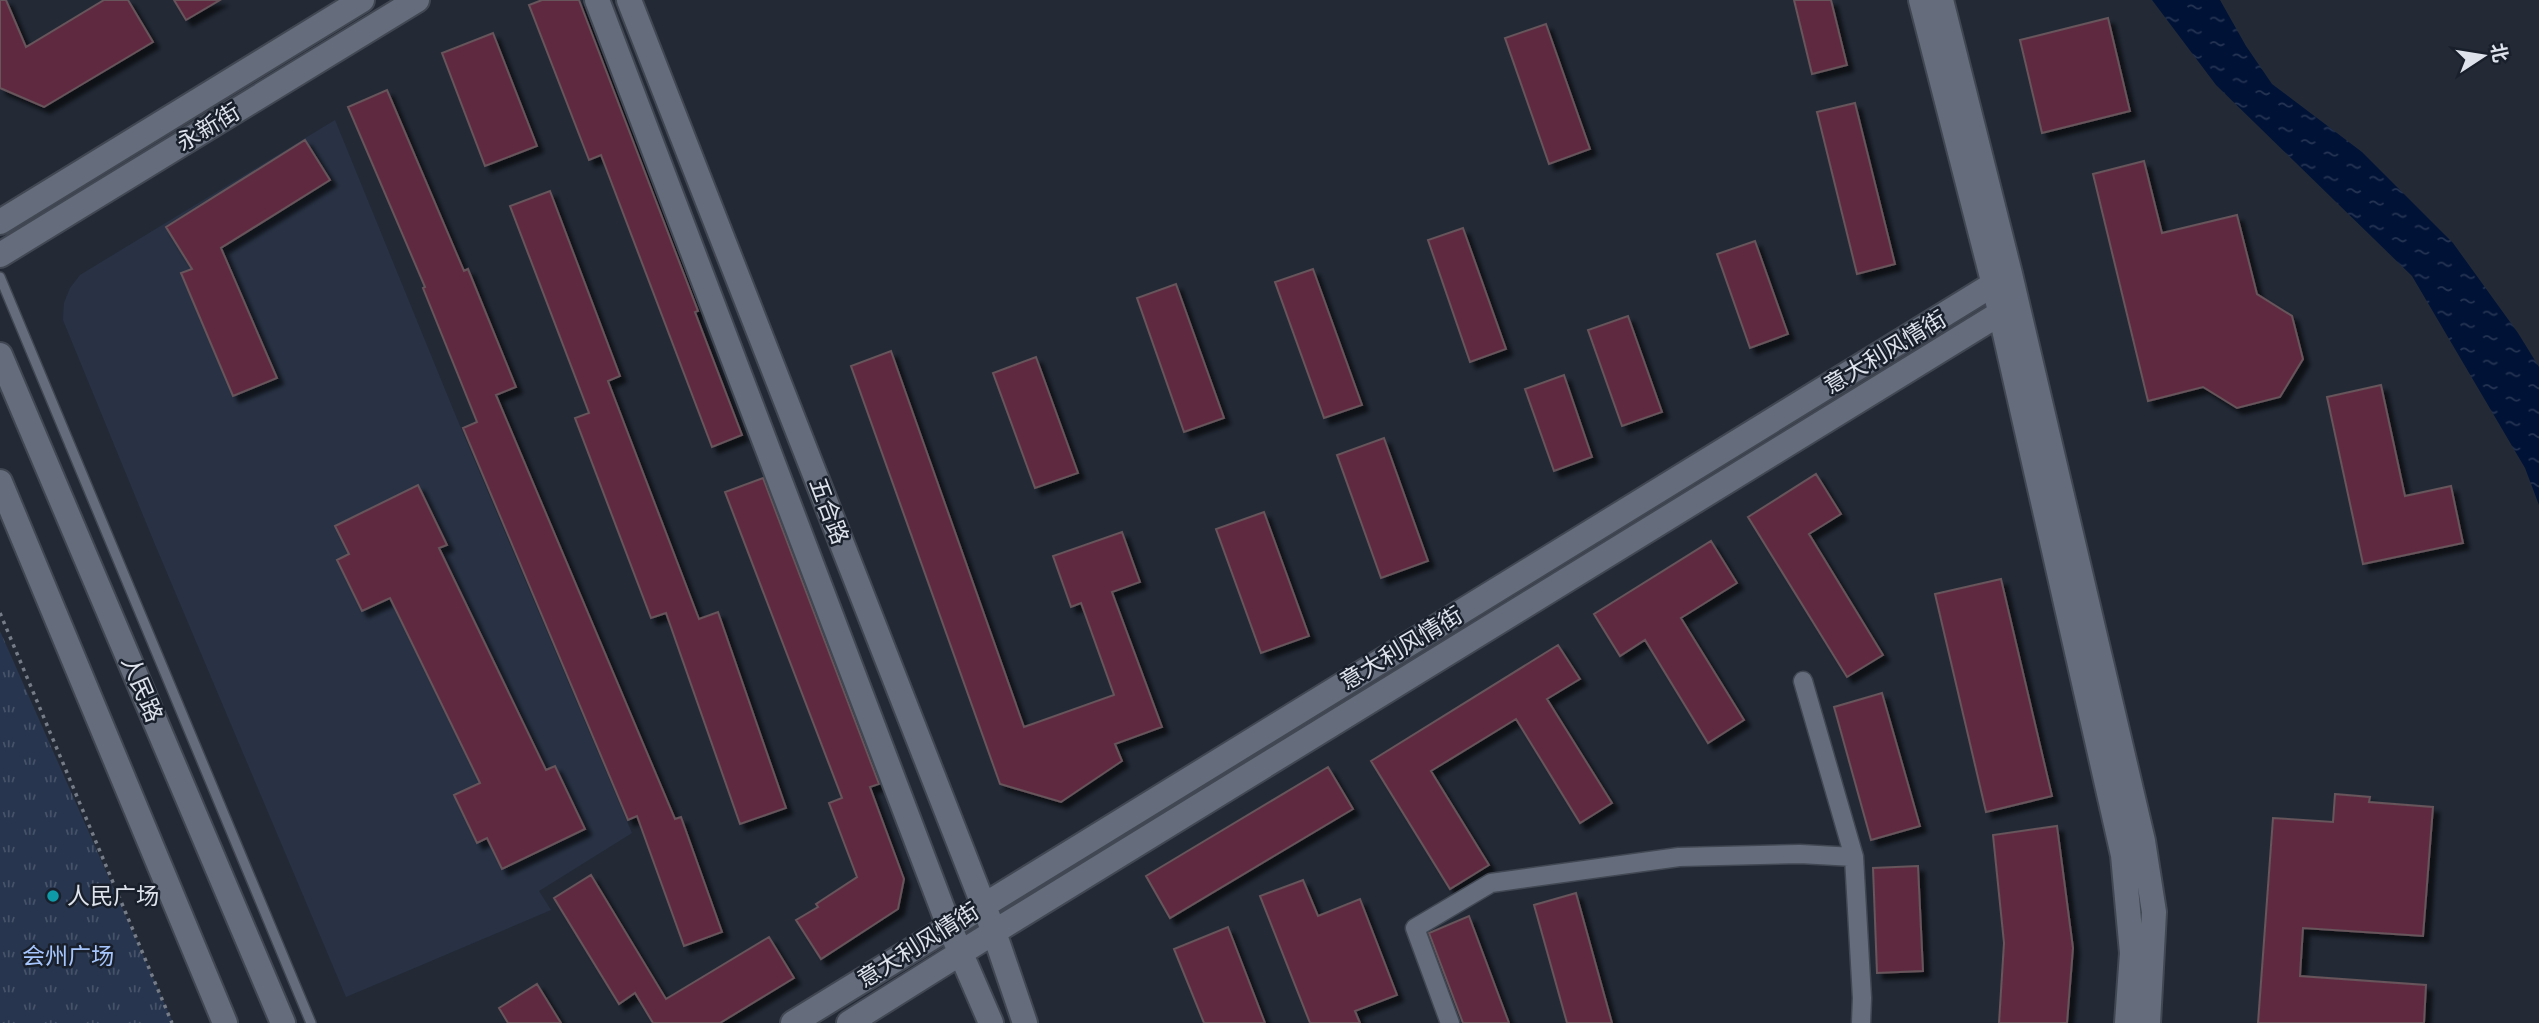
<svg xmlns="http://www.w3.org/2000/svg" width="2539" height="1023" viewBox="0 0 2539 1023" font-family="'DM Sans','Noto Sans SC',sans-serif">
<defs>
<pattern id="park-tufts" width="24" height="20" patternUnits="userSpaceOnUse" patternTransform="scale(1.75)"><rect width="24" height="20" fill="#27354f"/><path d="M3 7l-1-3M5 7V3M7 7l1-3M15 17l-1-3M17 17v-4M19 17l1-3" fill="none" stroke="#465268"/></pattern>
<pattern id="water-ripples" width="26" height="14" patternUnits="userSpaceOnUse" patternTransform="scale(1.75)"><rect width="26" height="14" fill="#001236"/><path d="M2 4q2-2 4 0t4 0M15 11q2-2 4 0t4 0" fill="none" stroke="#253453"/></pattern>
<filter id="shadow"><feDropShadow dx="6" dy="6" stdDeviation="2" flood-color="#0009"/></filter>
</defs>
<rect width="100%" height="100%" fill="#232a36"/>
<path fill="#283244" d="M335 120 455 414 632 833 539 891 551 910 346 997 154 542 63 320 64 303 70 288 80 275Z"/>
<path fill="url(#park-tufts)" d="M0 631 173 1023H0Z"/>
<path fill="url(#water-ripples)" d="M2152 0H2220L2246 46 2272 84 2362 152 2453 243 2518 333 2539 367V505L2525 468 2412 276 2216 85Z"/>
<path fill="#5e2c41" stroke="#67555b" stroke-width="2" filter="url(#shadow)" d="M0 0H6L26 47 104 0H128L153 42 44 107 0 88Z
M174 0H220L186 20Z
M542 0H579L698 311 695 312 742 435 712 447 601 155 589 160 529 5Z
M1794 0H1831L1847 65 1812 74Z
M2108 18 2130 111 2042 133 2020 40Z
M1546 24 1590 149 1549 164 1505 38Z
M493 33 537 146 485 166 442 53Z
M387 90 464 271 468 269 516 387 496 395 675 819 681 817 722 932 684 946 637 816 628 820 463 428 477 422 423 288 425 287 348 107Z
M1855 103 1895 264 1857 274 1817 112Z
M305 140 330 180 221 248 277 378 233 396 181 273 192 269 166 227Z
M2144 161 2162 233 2237 215 2257 294 2292 316 2303 359 2280 397 2237 408 2203 387 2148 401 2093 174Z
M550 191 620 376 608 381 699 619 718 612 786 808 740 824 666 613 651 618 575 418 589 413 510 206Z
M1463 228 1506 349 1470 362 1428 240Z
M1755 241 1788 334 1750 348 1717 254Z
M1313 269 1362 405 1324 418 1275 282Z
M1176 284 1224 418 1184 432 1137 298Z
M1628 316 1662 412 1622 426 1588 330Z
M891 351 1024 727 1114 695 1081 603 1071 607 1053 556 1122 532 1140 582 1112 592 1162 727 1115 744 1122 761 1061 802 1000 784 851 366Z
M1036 357 1078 473 1035 488 993 373Z
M1564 375 1592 457 1554 471 1525 389Z
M2381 385 2405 496 2451 486 2463 543 2363 564 2327 397Z
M1384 438 1428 561 1381 578 1337 455Z
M1816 474 1841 514 1809 534 1883 655 1847 677 1748 517Z
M763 478 879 784 870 787 904 879 898 909 821 959 796 920 818 907 816 904 857 877 829 803 842 798 725 492Z
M418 485 447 545 439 548 546 770 555 766 585 829 502 869 487 838 477 843 454 795 480 783 390 598 362 611 337 560 349 554 335 526Z
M1264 512 1309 636 1261 653 1216 529Z
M1711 541 1737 583 1681 618 1744 720 1708 743 1645 640 1620 656 1594 614Z
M2001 579 2052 796 1986 812 1935 594Z
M1558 645 1580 679 1547 699 1612 803 1580 823 1516 719 1431 771 1489 865 1450 889 1371 761Z
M1882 693 1920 826 1871 840 1834 707Z
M1328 767 1353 809 1170 918 1146 876Z
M2335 794 2370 797 2369 802 2433 807 2423 936 2303 928 2300 976 2426 985 2424 1023H2258L2273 818 2333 822Z
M2057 826 2073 948 2067 1023H1999L2004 943 1993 835Z
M1918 866 1923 971 1877 973 1873 868Z
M591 875 666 999 769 937 794 978 720 1023H653L635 993 619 1004 554 898Z
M1303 880 1318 916 1360 899 1397 995 1355 1011 1360 1023H1310L1260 896Z
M1576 893 1612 1023H1567L1534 905Z
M1469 916 1509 1023H1463L1429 933Z
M1228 927 1265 1023H1204L1174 949Z
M537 984 561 1023H508L499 1008Z"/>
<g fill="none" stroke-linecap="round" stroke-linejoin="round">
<g stroke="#424853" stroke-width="12">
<path id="lane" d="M0 277 311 1023"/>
</g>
<g stroke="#424853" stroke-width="21">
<path id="street" d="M1803 681 1854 857 1862 998 1861 1023
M1450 1023 1415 928 1491 883 1679 857 1800 854 1854 857"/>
</g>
<g stroke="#424853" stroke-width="28">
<path id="secondary" d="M597 0 949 926 991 1023
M629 0 994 932 1025 1023
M1921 0 1994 285 2123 855 2132 953 2127 1023
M1941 0 2010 274 2143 841 2154 912 2148 1023
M0 222 362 0
M0 255 417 0
M0 355 283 1023
M0 482 225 1023
M793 1023 2010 274
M849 1023 994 932 1999 314 2017 306"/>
</g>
<path stroke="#777d88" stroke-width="3.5" stroke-dasharray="3.5 5" stroke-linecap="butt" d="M0 613 172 1023"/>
<use href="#lane" stroke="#656d7c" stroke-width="9"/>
<use href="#street" stroke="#656d7c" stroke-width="18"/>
<use href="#secondary" stroke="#656d7c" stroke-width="24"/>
</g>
<circle fill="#0f9aa8" stroke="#19202c" stroke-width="2.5" cx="53" cy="896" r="7"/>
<g text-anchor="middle" stroke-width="5" stroke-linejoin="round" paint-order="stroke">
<g font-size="23" fill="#dde2eb" stroke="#19202c">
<text transform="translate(208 127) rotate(-31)" y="8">永新街</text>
<text transform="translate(1885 352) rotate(-31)" y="8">意大利风情街</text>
<text transform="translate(829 511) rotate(69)" y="8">五合路</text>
<text transform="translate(1401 648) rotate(-31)" y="8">意大利风情街</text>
<text transform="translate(142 689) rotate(67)" y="8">人民路</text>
<text transform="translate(918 945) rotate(-32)" y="8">意大利风情街</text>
</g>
<g font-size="23" fill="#dde2eb" stroke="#19202c" text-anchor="start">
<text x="67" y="904">人民广场</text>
</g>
<g font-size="23" fill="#a6c5fd" stroke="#19202c">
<text x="68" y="964">会州广场</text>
</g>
</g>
<g transform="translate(2483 56) rotate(78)" stroke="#19202c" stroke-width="5" paint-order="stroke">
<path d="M0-5L12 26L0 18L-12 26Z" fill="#dde2eb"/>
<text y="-10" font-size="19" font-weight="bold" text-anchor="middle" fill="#dde2eb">北</text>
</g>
</svg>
